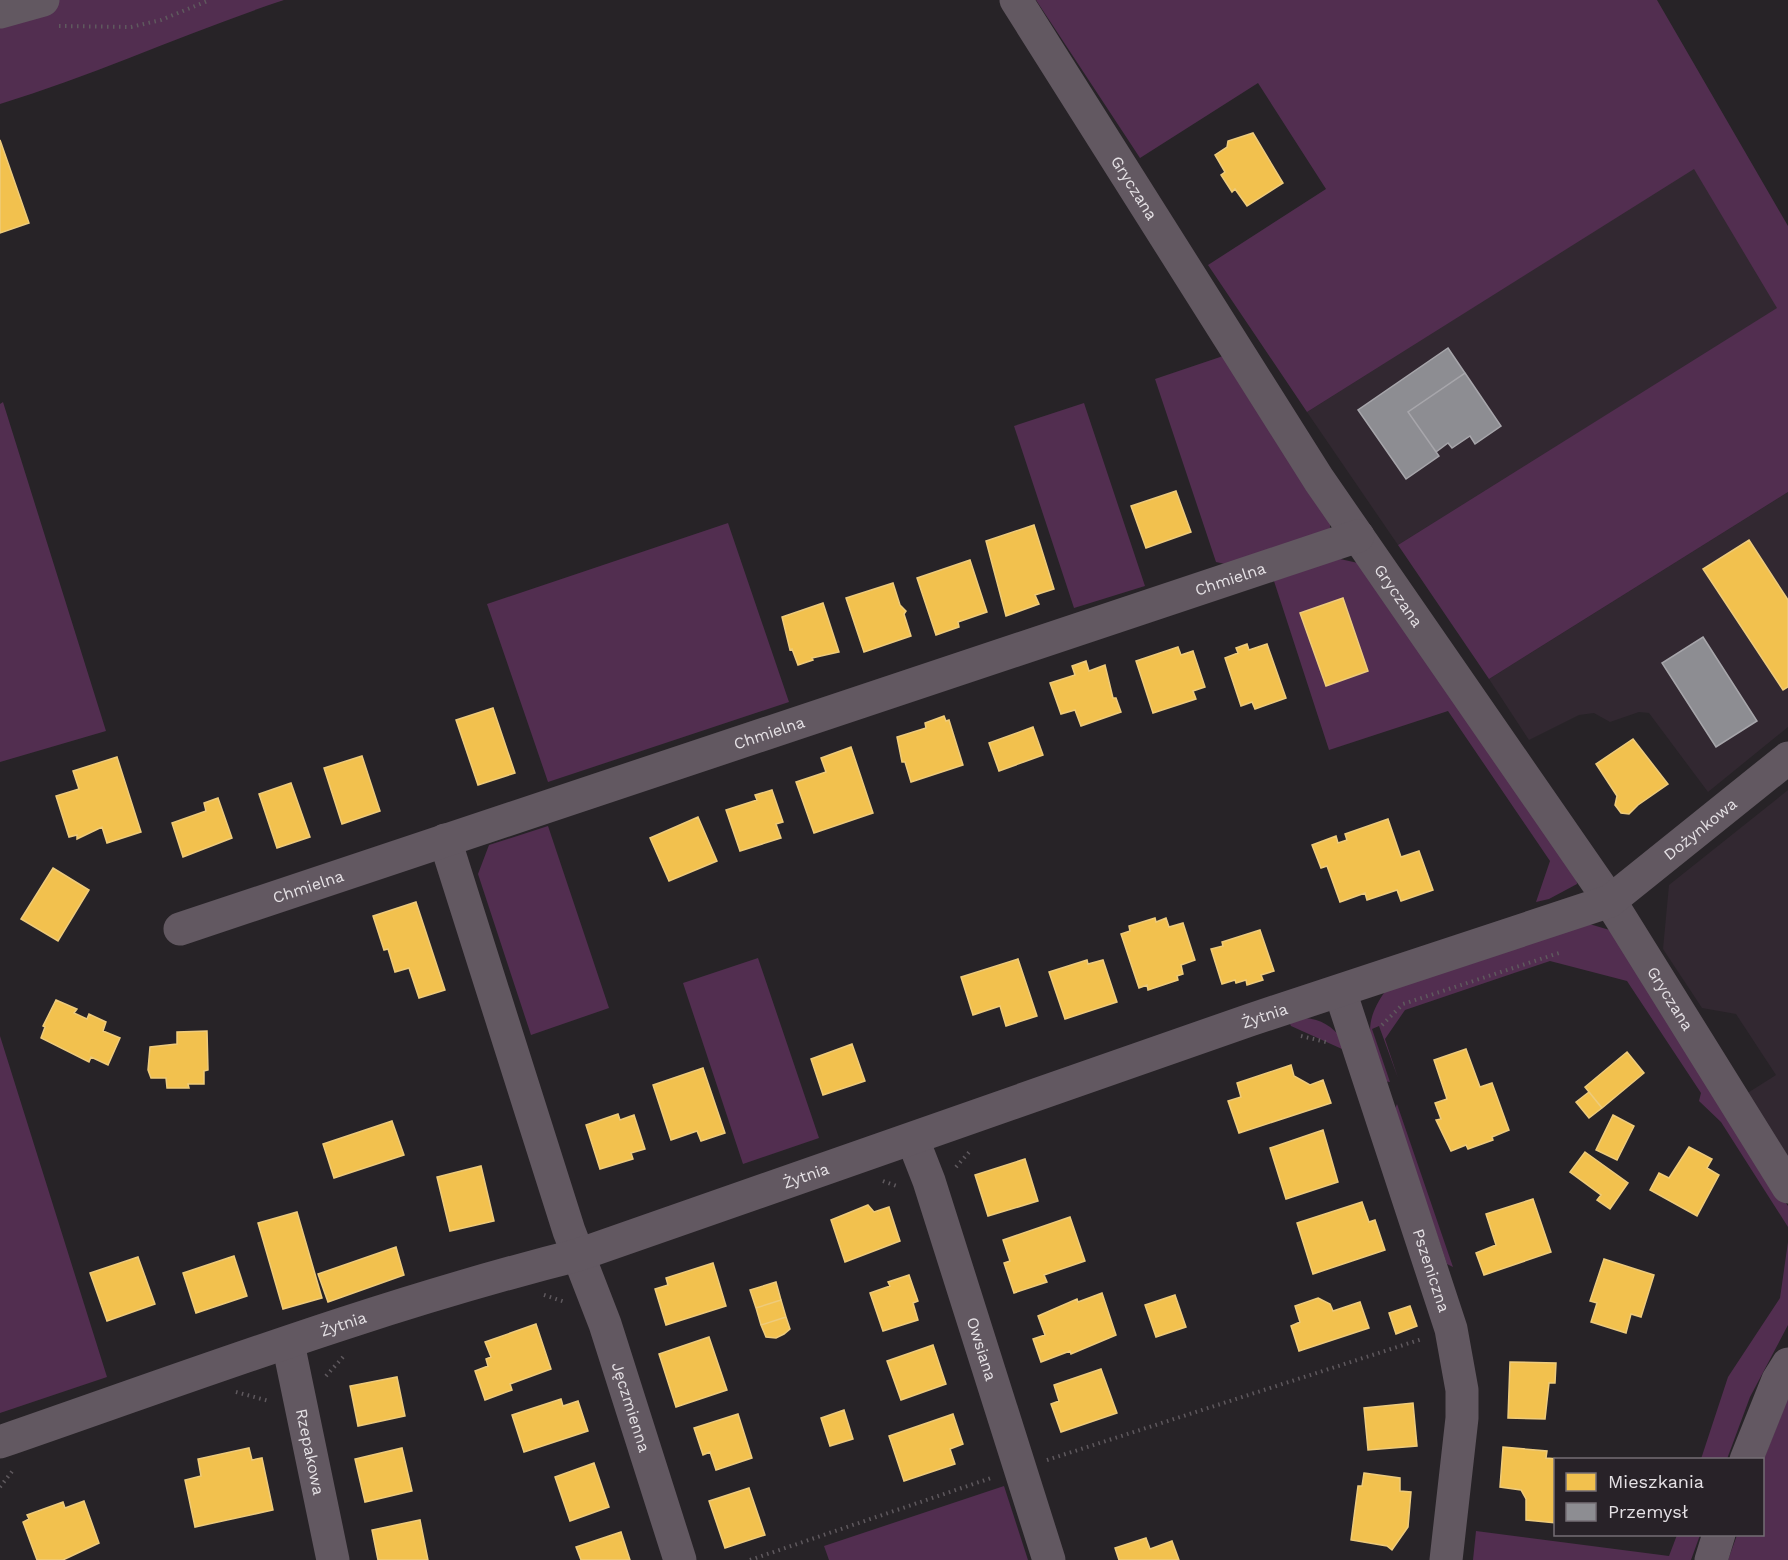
<svg xmlns="http://www.w3.org/2000/svg" width="1788" height="1560" viewBox="0 0 1788 1560" font-family="'Work Sans',sans-serif">
<rect width="100%" height="100%" fill="#272327"/>
<path fill="#322831" d="M1694 168 1778 308 1398 545 1307 412Z
M1788 492V727L1708 792 1649 713 1639 712 1610 722 1594 713 1579 715 1529 740 1489 679Z
M1788 790V1157L1746 1094 1776 1075 1736 1014 1702 1008 1663 949 1669 885Z"/>
<path fill="#522e50" d="M43 0H284C188 32 97 74 0 104V13Z
M1036 0H1657L1788 226V492L1489 679 1398 545 1777 308 1694 169 1307 412 1208 265 1326 189 1258 83 1140 158Z
M1232 353 1330 519V528L1321 538 1234 566 1216 562 1155 379Z
M3 402 106 731 0 762V404Z
M1084 403 1145 586 1074 608 1014 426Z
M728 523 789 702 548 782 487 604Z
M1340 559 1358 563 1576 873 1577 884 1549 899 1536 902 1550 861 1448 711 1329 750 1273 578Z
M548 826 609 1008 531 1035 478 874 489 845Z
M1586 923 1613 931 1746 1144 1788 1206V1227L1721 1122 1699 1101 1701 1093 1627 981 1550 961 1405 1010 1385 1039 1398 1078 1379 1026 1372 1029 1390 1082 1383 1081C1371 1040 1360 1027 1386 990Z
M758 958 819 1138 743 1164 683 983Z
M1305 1018C1321 1019 1332 1027 1342 1038V1049L1291 1026 1289 1022Z
M0 1036 107 1377 0 1413Z
M1397 1104 1453 1267 1447 1264 1394 1111Z
M1788 1242V1325L1750 1397 1727 1459H1701L1728 1377 1780 1298Z
M1788 1398V1560H1728L1737 1535 1762 1534 1763 1461Z
M1004 1486 1028 1560H829L824 1546Z
M1476 1531 1669 1556 1677 1535H1700L1691 1560H1473Z"/>
<path fill="#f2c14e" stroke="#eecb7b" stroke-width="1.5" d="M1253 133 1283 183 1247 206 1235 189 1232 192 1221 175 1225 172 1215 155 1227 147 1228 141Z
M0 140 29 223 0 233Z
M1176 491 1191 532 1146 548 1131 506Z
M1034 525 1054 589 1035 595 1039 604 1006 616 986 541Z
M1749 540 1788 600V687L1783 690 1703 569Z
M970 560 987 612 958 622 959 627 936 635 917 578Z
M893 583 900 605 906 611 904 614 911 636 864 652 846 598Z
M1343 598 1368 671 1326 686 1300 613Z
M823 603 839 652 812 658 813 660 798 665 792 649 790 650 782 617Z
M1247 644 1249 650 1267 644 1286 698 1255 709 1252 702 1241 706 1225 658 1238 653 1236 648Z
M1178 647 1181 655 1193 651 1205 687 1193 691 1196 699 1153 713 1136 661Z
M1086 661 1089 671 1105 665 1113 698H1116L1121 712 1081 726 1075 710 1061 714 1050 683 1075 675 1072 666Z
M493 708 515 773 478 785 456 720Z
M944 716 946 721 949 720 963 765 911 782 905 762H902L897 737 926 728 925 723Z
M1033 727 1043 755 999 771 989 743Z
M1633 739 1668 784 1638 805 1629 814 1621 813 1615 805 1617 796 1596 764Z
M851 747 873 813 814 833 796 782 826 772 821 758Z
M362 756 380 811 342 824 324 768Z
M117 757 141 832 107 843 102 827 77 839V835L69 837 56 796 79 789 73 771Z
M291 783 310 837 277 848 259 794Z
M772 790 783 822 776 824 781 838 740 851 726 810 757 800 755 795Z
M218 798 232 838 183 857 172 823 206 811 204 803Z
M698 817 717 861 669 881 650 838Z
M1388 819 1401 857 1419 851 1433 890 1401 901 1397 890 1367 900 1365 893 1340 902 1327 866 1321 868 1312 845 1336 836 1338 843 1347 840 1345 834Z
M53 868 89 890 58 941 21 919Z
M416 902 445 990 419 998 409 968 395 972 388 949 384 950 373 916Z
M1155 918 1156 922 1166 918 1169 927 1183 923 1195 960 1181 965 1183 974 1177 976 1178 980 1148 990 1147 985 1139 988 1121 934 1130 931 1129 926Z
M1260 930 1274 971 1261 975 1263 980 1247 985 1246 980 1236 983 1235 980 1222 984 1211 949 1223 946 1222 942Z
M1018 959 1037 1016 1006 1026 1000 1006 973 1015 961 977Z
M1087 960 1088 964 1103 960 1117 1002 1065 1019 1049 972Z
M56 1000 77 1009 74 1013 87 1019 89 1014 106 1022 103 1031 120 1038 108 1065 91 1057 89 1062 41 1038 45 1027 43 1026Z
M207 1031 208 1070 204 1071V1084H188L189 1088H167L166 1078H151L148 1070 150 1047 177 1044V1032Z
M852 1044 865 1081 823 1095 811 1059Z
M1466 1049 1480 1087 1492 1083 1509 1130 1492 1137 1493 1140 1468 1149 1466 1145 1451 1151 1436 1120 1441 1119 1435 1103 1447 1099 1434 1060Z
M1627 1052 1644 1073 1602 1108 1585 1087Z
M1291 1065 1294 1076 1310 1085 1323 1080 1331 1103 1239 1133 1228 1101 1241 1097 1237 1083Z
M703 1068 725 1133 701 1141 697 1131 671 1140 653 1085Z
M1589 1092 1602 1108 1589 1118 1576 1102Z
M618 1114 620 1120 634 1115 645 1149 631 1153 633 1159 600 1169 586 1125Z
M1613 1115 1634 1126 1617 1160 1596 1150Z
M392 1121 404 1155 334 1178 323 1144Z
M1323 1130 1338 1182 1286 1199 1270 1148Z
M1689 1147 1712 1159 1707 1168 1719 1175 1697 1216 1650 1190 1659 1173 1669 1178Z
M1585 1152 1628 1183 1610 1209 1597 1200 1601 1195 1570 1172Z
M1025 1159 1038 1201 988 1216 975 1175Z
M481 1166 494 1221 450 1231 437 1177Z
M1533 1199 1551 1252 1484 1275 1476 1253 1496 1245 1486 1214Z
M1362 1202 1369 1222 1375 1220 1385 1250 1313 1274 1297 1223Z
M868 1205 874 1212 889 1207 900 1241 845 1262 831 1220Z
M297 1212 322 1298 283 1309 258 1223Z
M1070 1217 1085 1261 1044 1275 1047 1282 1014 1293 1004 1263 1010 1261 1003 1240Z
M396 1247 404 1275 328 1302 318 1274Z
M234 1256 247 1296 196 1313 183 1273Z
M138 1257 155 1304 107 1321 90 1273Z
M1604 1259 1654 1275 1641 1317 1631 1314 1626 1333 1591 1322 1597 1303 1590 1301Z
M713 1263 726 1306 666 1325 655 1289 668 1285 666 1278Z
M909 1275 918 1301 913 1303 918 1320 883 1331 870 1293 890 1286 888 1282Z
M776 1282 781 1300 756 1308 750 1290Z
M1102 1293 1116 1335 1071 1354 1070 1351 1041 1362 1033 1339 1045 1335 1038 1316 1077 1299 1078 1302Z
M1175 1295 1186 1327 1156 1337 1145 1305Z
M1318 1298 1330 1304 1333 1311 1360 1302 1369 1328 1299 1351 1291 1326 1300 1322 1295 1306Z
M781 1300 786 1317 761 1325 756 1308Z
M1410 1306 1417 1326 1396 1334 1389 1313Z
M786 1317 790 1329 784 1334 776 1338 766 1337 761 1325Z
M536 1324 551 1369 510 1384 512 1390 485 1400 475 1371 488 1366 486 1359 491 1357 485 1342Z
M709 1337 727 1390 676 1407 659 1354Z
M933 1345 946 1384 901 1400 887 1361Z
M1510 1362 1556 1363 1555 1383H1549L1545 1419 1508 1418Z
M1101 1369 1117 1413 1061 1432 1051 1404 1059 1401 1054 1385Z
M397 1377 405 1416 358 1426 350 1386Z
M561 1399 563 1406 578 1401 588 1431 524 1452 512 1415Z
M1413 1403 1417 1446 1368 1450 1364 1408Z
M844 1410 853 1439 830 1446 821 1418Z
M738 1414 752 1458 716 1470 710 1452 703 1455 694 1428Z
M953 1414 963 1444 950 1449 955 1464 904 1481 889 1436Z
M1503 1447 1547 1451 1546 1458 1573 1460H1556V1523L1526 1520V1499L1521 1490 1500 1487Z
M249 1448 252 1460 262 1458 273 1510 195 1527 185 1480 201 1476 198 1459Z
M402 1448 412 1491 365 1502 355 1459Z
M594 1463 609 1507 570 1521 555 1477Z
M1364 1473 1400 1478V1491L1411 1492 1408 1527 1392 1550 1387 1546 1351 1540 1358 1486H1362Z
M749 1488 765 1535 725 1548 709 1501Z
M84 1501 99 1543 63 1560H37L23 1522 29 1519 27 1515 63 1502 65 1508Z
M420 1520 428 1560H378L372 1530Z
M621 1532 630 1560H581L576 1547Z
M1146 1538 1150 1549 1172 1541 1179 1560H1119L1115 1548Z"/>
<path fill="#8d8d92" stroke="#a7a6ab" stroke-width="1.5" d="M1448 348 1465 373 1408 412 1439 456 1406 479 1358 410Z
M1465 373 1501 426 1475 444 1470 436 1452 448 1448 443 1436 452 1408 412Z
M1703 637 1757 721 1716 747 1662 663Z"/>
<g fill="none" stroke-linecap="round" stroke-linejoin="round">
<path stroke="#5f595e" stroke-width="4" stroke-dasharray="1.5 4.5" stroke-linecap="butt" d="M59 26 131 27 161 20 210 0
M1382 1025 1403 1004 1559 953
M1301 1036 1326 1042
M956 1167 971 1150
M883 1181 899 1187
M544 1295 565 1302
M326 1376 343 1357
M236 1392 269 1401
M1047 1460 1422 1339
M0 1487 14 1469
M750 1560 991 1478"/>
<g stroke="#625861" stroke-width="33">
<path id="s1" d="M1016 0 1319 480 1610 901 1788 1187"/>
<path d="M0 12 43 0"/>
<path id="s2" d="M445 840 569 1231 605 1324 680 1560"/>
<path id="s3" d="M180 929 1358 536"/>
<path id="s4" d="M1340 991 1451 1329 1462 1390V1418L1446 1560"/>
<path id="s5" d="M913 1140 929 1181 1049 1560"/>
<path id="s6" d="M288 1343 333 1560"/>
<path id="s7" d="M0 1442C191 1376 382 1304 578 1255L1250 1020 1610 901 1788 758"/>
</g>
<path stroke="#635862" stroke-width="33" d="M1746 1460 1778 1380 1788 1364
M1711 1560 1719 1534"/>
</g>
<g text-anchor="middle" stroke-width="6" stroke-linejoin="round" paint-order="stroke">
<g font-size="16" fill="#e5e1e5" stroke="#282228">
<text dy="6" stroke="none"><textPath href="#s1" startOffset="222">Gryczana</textPath></text>
<text dy="6" stroke="none"><textPath href="#s3" startOffset="1107">Chmielna</textPath></text>
<text dy="6" stroke="none"><textPath href="#s1" startOffset="708">Gryczana</textPath></text>
<text dy="6" stroke="none"><textPath href="#s3" startOffset="621">Chmielna</textPath></text>
<text dy="6" stroke="none"><textPath href="#s7" startOffset="1814">Dożynkowa</textPath></text>
<text dy="6" stroke="none"><textPath href="#s3" startOffset="135">Chmielna</textPath></text>
<text dy="6" stroke="none"><textPath href="#s1" startOffset="1194">Gryczana</textPath></text>
<text dy="6" stroke="none"><textPath href="#s7" startOffset="1335">Żytnia</textPath></text>
<text dy="6" stroke="none"><textPath href="#s7" startOffset="849">Żytnia</textPath></text>
<text dy="6" stroke="none"><textPath href="#s4" startOffset="294">Pszeniczna</textPath></text>
<text dy="6" stroke="none"><textPath href="#s7" startOffset="363">Żytnia</textPath></text>
<text dy="6" stroke="none"><textPath href="#s5" startOffset="220">Owsiana</textPath></text>
<text dy="6" stroke="none"><textPath href="#s2" startOffset="597">Jęczmienna</textPath></text>
<text dy="6" stroke="none"><textPath href="#s6" startOffset="111">Rzepakowa</textPath></text>
</g>
</g>
<rect x="1554" y="1458" width="210" height="78" fill="#282228" stroke="#746e74" stroke-width="1.5"/>
<rect x="1566" y="1473" width="30" height="18" fill="#f2c14e" stroke="#746e74" stroke-width="1.5"/>
<text x="1608" y="1488" font-size="18" fill="#e5e1e5">Mieszkania</text>
<rect x="1566" y="1503" width="30" height="18" fill="#8d8d92" stroke="#746e74" stroke-width="1.5"/>
<text x="1608" y="1518" font-size="18" fill="#e5e1e5">Przemysł</text>
</svg>
